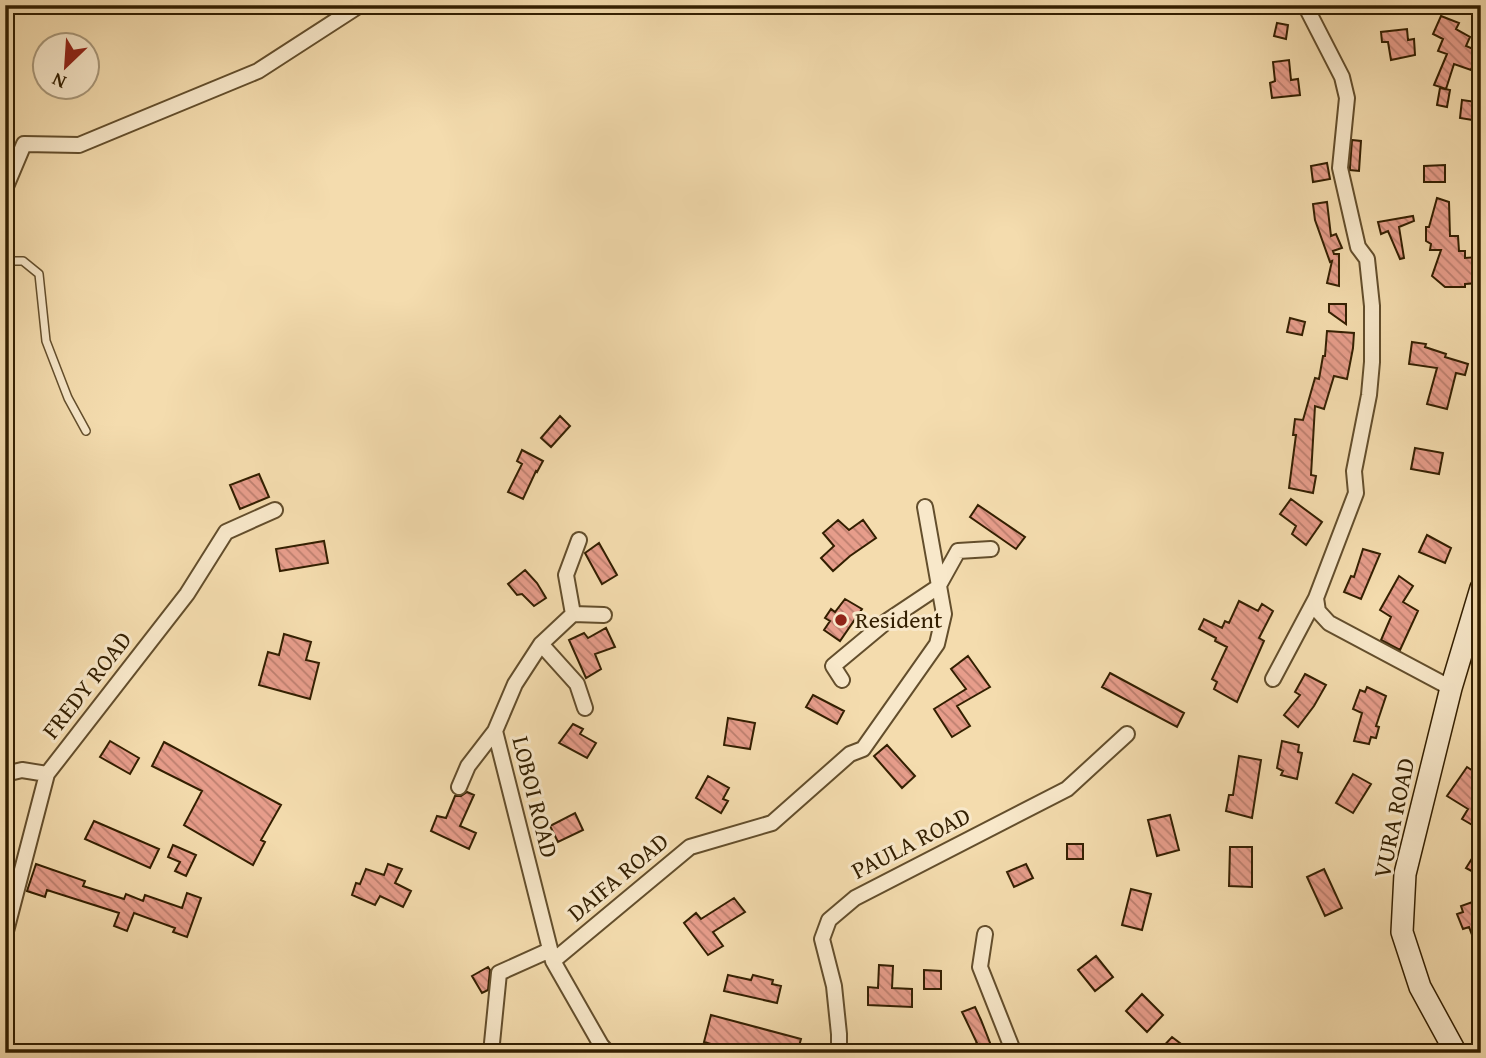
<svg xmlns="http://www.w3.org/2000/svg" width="1486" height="1058" viewBox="0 0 1486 1058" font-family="'Gentium Book Plus',serif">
<defs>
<pattern id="building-back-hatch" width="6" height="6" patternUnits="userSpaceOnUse" patternTransform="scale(1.75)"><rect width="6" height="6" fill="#e79d8b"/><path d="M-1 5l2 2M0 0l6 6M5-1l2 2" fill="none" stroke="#bc7f6f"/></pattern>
</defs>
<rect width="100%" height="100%" fill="#f4dcae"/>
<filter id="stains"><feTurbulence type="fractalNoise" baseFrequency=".00286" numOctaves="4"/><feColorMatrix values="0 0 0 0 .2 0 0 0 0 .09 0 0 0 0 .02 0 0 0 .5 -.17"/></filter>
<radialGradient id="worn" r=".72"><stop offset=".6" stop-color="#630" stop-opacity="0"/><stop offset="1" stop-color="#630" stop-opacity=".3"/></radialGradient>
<path fill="url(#building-back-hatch)" stroke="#331f01" stroke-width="2" d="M1441 16 1459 23 1456 29 1470 37 1466 46 1478 51 1471 70 1454 64 1446 89 1434 85 1447 54 1438 51 1443 39 1433 34Z
M1277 23 1288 25 1286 39 1274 36Z
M1407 29 1408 40 1414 39 1415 55 1391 60 1388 42H1382L1381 32Z
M1289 60 1291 80 1298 79 1300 95 1272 98 1270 83 1275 81 1273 62Z
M1440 88 1450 90 1447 107 1437 105Z
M1462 100 1476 102 1473 120 1460 118Z
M1352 140 1361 141 1359 171 1350 170V167Z
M1327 163 1330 179 1313 182 1311 166Z
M1445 165V182H1424V166Z
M1437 198 1449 202 1450 236H1458L1459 251H1465V258L1478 257 1479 283 1465 284V287H1445L1432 276 1441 250H1430L1431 244 1426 241V227H1429Z
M1327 202 1331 236 1336 234 1342 248 1333 251 1334 254H1339V286L1327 283 1332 261 1330 262 1315 220 1313 204Z
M1413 216 1414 221 1399 227 1404 258 1400 259 1388 231 1381 234 1378 222Z
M1329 304H1346V324L1329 312Z
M1290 318 1305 322 1302 335 1287 332Z
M1327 331 1354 333 1353 348 1347 379 1334 376 1324 409 1315 406 1311 475 1316 476 1313 493 1289 488 1296 435H1293L1295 419 1303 420 1315 378 1319 379 1323 356H1325Z
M1412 342 1426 344 1425 347 1446 354 1445 357 1468 364 1465 375 1456 373 1447 409 1427 404 1437 368 1409 364Z
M560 416 570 426 551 447 541 438Z
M1415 448 1443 453 1439 474 1411 469Z
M522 450 543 461 537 472 536 471 523 499 508 492 522 464 517 461Z
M259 474 269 497 240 509 230 485Z
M1291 499 1322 522 1306 545 1292 534 1296 526 1280 514Z
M978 505 1025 537 1016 549 970 517Z
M838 520 849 530 863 520 876 538 850 556 833 571 821 558 834 546 823 533Z
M1427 535 1451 548 1445 563 1419 552Z
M324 541 328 563 280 571 276 549Z
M599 543 617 575 602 584 585 553Z
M1363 549 1380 554 1361 599 1344 592 1351 576 1354 577Z
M525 570 537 583 546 598 534 606 522 594 517 595 508 584Z
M1399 576 1413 586 1403 602 1418 611 1400 650 1381 640 1391 617 1380 610Z
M845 599 862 609 840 641 824 630 830 621 825 618 831 609 835 612Z
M1239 601 1258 611 1262 604 1273 611 1259 638 1264 641 1237 702 1214 689 1217 682 1212 679 1227 647 1215 641 1216 638 1199 629 1204 619 1222 628 1225 621 1229 623Z
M606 628 615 647 595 654 601 669 586 678 569 640 584 633 588 638Z
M284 634 311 642 306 660 319 663 310 699 259 685 268 652 279 655Z
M968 656 990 687 957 706 970 726 952 737 934 709 966 689 951 669Z
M1110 673 1184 713 1177 727 1102 687Z
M1305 674 1326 685 1314 706 1298 727 1284 715 1300 695 1295 692Z
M1367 687 1386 696 1376 726 1379 727 1376 738 1371 737 1369 744 1354 741 1362 713 1353 709 1360 690 1365 692Z
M813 695 844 711 837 724 806 707Z
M728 718 755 723 750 749 724 745Z
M573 724 583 729 580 734 596 743 587 758 559 743Z
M110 741 139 758 130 774 100 757Z
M1282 741 1299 745 1298 752 1302 753 1297 779 1281 775 1283 771 1277 768Z
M164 742 281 805 261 840 265 842 253 865 184 825 202 791 152 766Z
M887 745 915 776 902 788 874 756Z
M1239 756 1261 760 1252 818 1226 811 1229 795H1233Z
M1467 767 1481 776V788L1474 798 1481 802V830L1462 819 1468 809 1447 796Z
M1353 774 1371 784 1353 813 1336 803Z
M708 776 729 788 723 799 728 801 721 813 696 798Z
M467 792 474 795 460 826 476 833 469 849 431 831 437 816 446 818 455 796H461Z
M575 813 583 830 558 842 550 826Z
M1170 815 1179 850 1157 856 1148 820Z
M94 821 159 849 150 868 85 839Z
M1067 844H1083V859H1067Z
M1481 844V876L1466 868Z
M173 845 196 855 186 876 175 871 180 862 168 857Z
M1230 847H1252V887L1229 886Z
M36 864 85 881 83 886 124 899 126 894 143 901 145 895 182 908 187 893 201 898 187 937 173 932 175 928 134 913 127 931 114 926 119 913 47 890 45 897 27 891Z
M388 864 402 869 395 883 411 891 403 907 380 896 375 905 352 895 356 883 360 884 366 869 384 875Z
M1026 864 1033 878 1014 887 1007 872Z
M1324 869 1342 908 1325 916 1307 877Z
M1131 889 1151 894 1142 930 1122 925Z
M734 898 745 912 713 932 723 946 708 955 684 923 696 913 701 919Z
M1481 899V956H1480L1469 927 1463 929 1457 914 1463 912 1461 906Z
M1096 956 1113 977 1095 991 1078 970Z
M879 965 893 966 892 988 912 989V1007L868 1005V987L878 988Z
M488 967 490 970 488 990 482 993 472 976Z
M924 970 941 971V989H924Z
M728 975 751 980 753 975 773 980 772 984 781 986 777 1003 724 991Z
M1142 994 1163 1015 1147 1032 1126 1011Z
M975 1007 981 1020 994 1053H979L975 1044 977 1043 962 1012Z
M711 1015 801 1039 797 1053H742L704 1042Z
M1172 1037 1193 1053H1157Z"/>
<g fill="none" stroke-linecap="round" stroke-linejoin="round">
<g stroke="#634e2c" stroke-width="10">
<path id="lane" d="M5 261H23L39 274 46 341 68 398 86 431"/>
</g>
<g stroke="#634e2c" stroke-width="18">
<path id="street" d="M1305 5 1342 77 1347 98 1340 168 1358 247 1367 259 1372 306V362L1369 395 1354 471 1356 493 1316 598 1318 611 1329 623 1451 688
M5 189 24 144 79 145 120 128 258 71 360 5
M573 614 566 575 579 540
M604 615 573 614 541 644 515 684 495 731 553 961 601 1045 608 1053
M541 644 577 684 585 708
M1273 679 1316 598
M842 680 833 666 887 621 938 587 958 551 991 549
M5 774 22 770 47 774
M459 787 468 766 495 731
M985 934 980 967 1014 1053
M5 935 47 774 187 594 226 532 275 510
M553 961 690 847 772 823 850 754 863 749 937 644 944 614 925 507
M491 1053 499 973 550 950
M839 1053V1034L834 986 822 939 829 920 855 898 1067 789 1127 734"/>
</g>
<g stroke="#331f01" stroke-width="24">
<path id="secondary" d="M1456 1053 1420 987 1402 932 1405 874 1451 688 1481 588"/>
</g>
<use href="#lane" stroke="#f8e8ca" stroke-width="7"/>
<use href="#street" stroke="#f8e8ca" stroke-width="14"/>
<use href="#secondary" stroke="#f8e8ca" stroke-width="21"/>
</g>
<circle fill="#8f2418" stroke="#f8e8ca" stroke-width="2.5" cx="841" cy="620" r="7"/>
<g text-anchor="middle" stroke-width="6" stroke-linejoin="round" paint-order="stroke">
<g font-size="24" fill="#331f01" stroke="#f8e8ca" text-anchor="start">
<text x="855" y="628">Resident</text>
</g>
<g font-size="24" fill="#331f01" stroke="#f8e8ca">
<text transform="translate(87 685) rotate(-52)" y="8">FREDY ROAD</text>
<text transform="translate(535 797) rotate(76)" y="8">LOBOI ROAD</text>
<text transform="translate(1394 818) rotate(-78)" y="8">VURA ROAD</text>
<text transform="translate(911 843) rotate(-27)" y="8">PAULA ROAD</text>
<text transform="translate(618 877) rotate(-40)" y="8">DAIFA ROAD</text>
</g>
</g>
<rect width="1486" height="1058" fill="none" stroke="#f4dcae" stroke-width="28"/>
<rect x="7" y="7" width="1472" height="1044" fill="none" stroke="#331f01" stroke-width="3.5"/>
<rect x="14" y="14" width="1458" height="1030" fill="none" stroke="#331f01" stroke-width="2"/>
<g transform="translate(66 66) rotate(205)"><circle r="33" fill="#f8e8ca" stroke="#a9987a" stroke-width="2"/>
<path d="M0-5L12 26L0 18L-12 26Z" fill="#8f2418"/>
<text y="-10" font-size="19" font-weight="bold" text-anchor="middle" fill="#331f01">N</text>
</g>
<rect width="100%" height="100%" filter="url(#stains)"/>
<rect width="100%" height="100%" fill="url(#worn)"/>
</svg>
